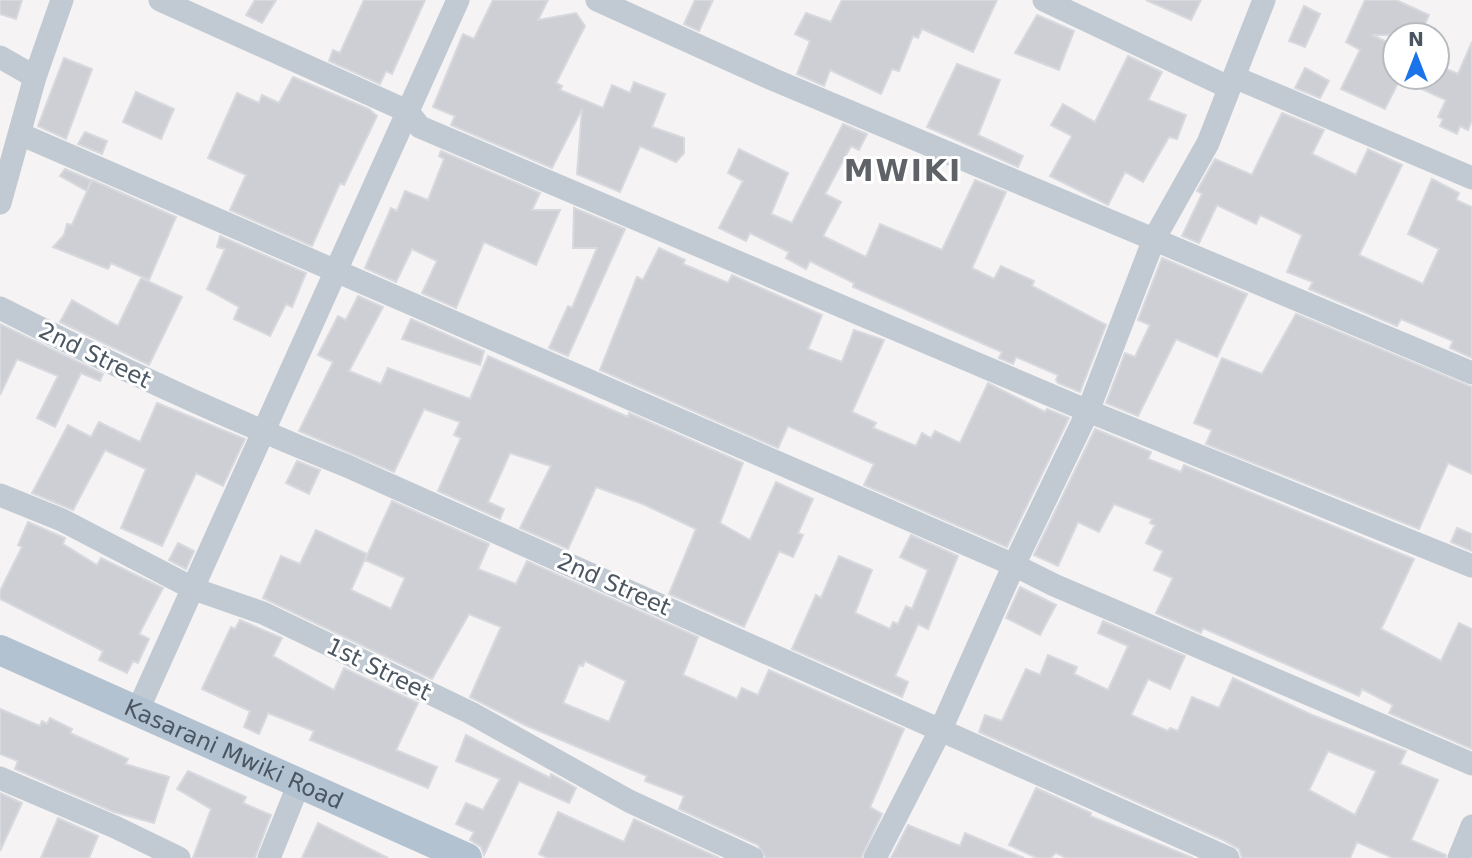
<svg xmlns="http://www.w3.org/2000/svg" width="1472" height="858" viewBox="0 0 1472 858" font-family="'DejaVu Sans',sans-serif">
<rect width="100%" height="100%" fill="#f5f3f3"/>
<path fill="#cdcfd5" stroke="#d7d9de" stroke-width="2" fill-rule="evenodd" d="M0 0H22L16 19 0 14Z
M255 0H276L262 23 246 15Z
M364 0H425L392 74 386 71 380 84 329 61 333 50 340 53Z
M493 0H548L538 20 576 13 585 26 556 83 562 86 560 90 603 108 612 85 630 93 634 82 665 94 652 127 684 138V153L676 162 640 146 620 192 577 174 582 109 552 168 451 125 455 116 433 107 463 34 474 39Z
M695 0H713L699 31 684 24Z
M842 0H997L973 52 922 29 918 38 913 36 899 71 892 69 881 94 830 70 824 86 797 74 810 41 795 34 806 13 831 22Z
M1146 0H1201L1191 20Z
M1365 0H1396L1429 15 1420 35H1372L1395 46V77H1437V65L1458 74 1472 42V120L1468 130 1460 126 1457 134 1440 126 1443 119 1438 117 1446 100 1400 79 1385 109 1341 89 1360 50 1346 42Z
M1304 6 1320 14 1305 47 1289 41Z
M1037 15 1074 31 1059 70 1015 53Z
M1128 56 1162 72 1148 100 1186 115 1177 139 1169 137 1143 182 1125 172 1108 205 1050 176 1072 136 1051 125 1063 104 1095 122Z
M64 58 92 69 66 139 38 126Z
M957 64 1000 80 978 135 1023 156 1018 167 927 127Z
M1305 68 1329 81 1320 98 1295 88Z
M293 77 369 109 377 116 344 185 340 183 312 246 230 210 246 175 208 158 237 93 259 103 262 95 279 103Z
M136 92 174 109 161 139 123 122Z
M1282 113 1324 130 1312 154 1356 175 1368 149 1402 165 1359 255 1423 284 1439 249 1408 234 1432 179 1459 193 1456 200 1472 207V358L1450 348 1453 341 1401 319 1397 326 1309 289 1313 282 1287 272 1302 235 1260 215 1256 224 1217 205 1199 243 1182 236 1202 194 1197 191 1215 159 1252 175Z
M843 124 867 134 859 150 851 146 825 194 841 202 823 236 866 257 880 224 942 250 975 180 1006 192 972 268 994 279 1001 266 1034 281 1032 286 1106 325 1080 392 1058 383 1056 380 1058 375 1016 357 1013 364 999 358 1002 352 853 287 854 283 810 261 806 269 786 258 789 252 750 233 746 241 719 228 743 181 728 173 739 149 788 173 771 214 792 223Z
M85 132 107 141 102 154 78 144Z
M441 151 540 193 532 210H560L536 265 484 242 456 308 422 293 437 261 412 249 396 282 365 268 391 208 397 211 405 191 428 200 444 159 439 156Z
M65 169 91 180 87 191 60 176Z
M92 180 176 217 149 280 111 263 108 269 53 247 64 235 67 224 72 225Z
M574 208 625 229 568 356 549 348 568 306 572 308 597 248H573Z
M220 236 306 273 292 307 286 304 270 336 234 319 239 307 207 289 225 249 217 247Z
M659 248 685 260 683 264 728 283 732 275 822 315 808 349 842 362 854 330 884 340 852 412 876 423 873 428 916 446 922 433 931 438 935 431 960 443 988 383 1045 412 1047 409 1069 418 1007 547 864 485 874 464 788 426 778 448 600 370 637 277 643 280Z
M1162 258 1247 294 1217 357 1176 339 1138 416 1106 403 1125 353 1135 357 1150 325 1138 320Z
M141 278 182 297 149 365 60 322 72 300 118 326Z
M358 296 383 307 349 371 381 384 388 368 470 399 488 356 628 417 629 413 743 463 720 523 750 540 776 482 813 499 798 533 803 535 793 557 779 551 744 627 669 594 696 529 643 504 596 487 568 549 520 528 551 466 510 453 488 502 504 509 500 519 438 491 461 438 454 435 460 422 424 409 394 472 299 431 333 362 318 355 338 316 346 320Z
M1296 314 1472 387V474L1448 463 1419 529 1206 444 1212 430 1194 423 1222 358 1262 374Z
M411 319 484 351 480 365 402 339Z
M0 324 103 374 100 381 81 373 55 427 37 418 58 376 17 359 0 395Z
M157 403 245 439 223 486 196 473 162 546 121 528 146 469 105 450 73 510 32 493 68 425 91 437 99 422 140 442Z
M1095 429 1151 452 1148 459 1181 472 1184 465 1414 559 1381 629 1441 661 1459 623 1472 629V749L1389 713 1393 705 1362 689 1359 696 1203 628 1201 633 1156 613 1173 578 1154 570 1163 551 1146 543 1155 525 1150 523 1152 519 1114 504 1099 532 1078 522 1058 566 1034 555Z
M297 461 320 470 309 494 286 483Z
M392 501 489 544 478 569 516 584 527 561 698 637 683 675 737 699 742 688 758 695 769 670 904 729 870 807 882 814 861 858H766L758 845 679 809 684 796 645 781 647 776 525 725 470 697 501 627 469 614 432 679 263 598 281 556 300 564 316 530 367 554 351 590 391 609 405 578 365 560ZM585 661 626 681 609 722 563 703 579 665 583 666Z
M28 522 65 538 63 544 97 565 101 558 163 588 139 634 149 639 138 663 133 661 127 673 99 660 103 651 0 599V591L22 547 18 545Z
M1457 528 1472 534V551L1451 542Z
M911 535 958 556 928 629 918 624 895 676 908 682 902 697 792 649 816 595 821 598 839 556 872 570 855 613 890 629 893 622 898 624 906 606 912 609 928 570 900 557Z
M178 543 194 551 186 569 169 560Z
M1020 587 1056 605 1040 635 1006 618Z
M240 620 282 638 273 656 334 690 344 668 418 703 396 750 437 767 428 788 310 740 314 731 268 713 259 734 244 727 250 711 202 689 231 627 235 629Z
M1103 621 1185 656 1170 689 1148 679 1131 715 1168 731 1170 728 1178 731 1192 697 1219 708 1233 678 1312 715 1406 751 1400 764 1438 780 1411 840 1446 855 1445 858H1393L1357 842 1350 858H1242L1239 849 1223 840 979 732 985 715 1002 721 1026 669 1040 675 1048 655 1077 667 1074 674 1108 690 1128 646 1098 633ZM1328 751 1376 771 1355 815 1309 790Z
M0 709 40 726 42 721 47 724 50 718 72 729 70 733 128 759 125 764 169 777 154 823 114 812 15 769 18 761 0 754Z
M466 735 550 778 551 774 576 788 569 803 519 781 484 855 481 847 470 840 474 832 456 824 466 803 483 810 500 779 456 761Z
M188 771 246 797 243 803 271 815 255 858H193L211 809 177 789Z
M1036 788 1091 813 1090 816 1193 858H1066L1056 853 1050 858H1037L1009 845Z
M0 793 22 803 0 851Z
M558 812 624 842 634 819 719 858H548L539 854Z
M58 818 98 836 89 858H41Z
M318 823 388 858H302Z
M908 825 960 846 965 833 1024 858H891Z"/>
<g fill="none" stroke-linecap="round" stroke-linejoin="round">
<path stroke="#c1cad2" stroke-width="23" d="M160 0 407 111 420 127 1088 411 1472 566
M597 0 772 79 1472 373
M1044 0 1228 87
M0 57 35 77
M1234 77 1472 178
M20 134 1014 565 1054 585 1472 764
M0 203 35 77 62 0
M0 308C114 366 229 419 347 466L1228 858
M0 495 62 520 194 589 263 613 471 713 629 801 752 858
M137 712 458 0
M0 778 115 827 179 858
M269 858 300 781
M875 858 941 729 1014 565 1088 411 1154 239 1208 143 1264 0
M1459 858 1472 826"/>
<path stroke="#b3c2d1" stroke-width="30" id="s1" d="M0 650 467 858"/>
</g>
<g text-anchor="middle" stroke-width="6" stroke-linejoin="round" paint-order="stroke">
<g font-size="23" fill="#4a5661" stroke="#fff">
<text transform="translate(95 355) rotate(26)" y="8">2nd Street</text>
<text transform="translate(614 584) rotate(24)" y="8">2nd Street</text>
<text transform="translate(379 669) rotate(26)" y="8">1st Street</text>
<text dy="8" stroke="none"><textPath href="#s1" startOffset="256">Kasarani Mwiki Road</textPath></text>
</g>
<g font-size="30" font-weight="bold" letter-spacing="2" fill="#5f6368" stroke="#fff">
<text x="903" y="181">MWIKI</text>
</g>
</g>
<g transform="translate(1416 56)"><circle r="33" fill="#ffffff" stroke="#b7bbc0" stroke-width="2"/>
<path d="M0-5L12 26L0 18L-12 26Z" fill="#1a73e8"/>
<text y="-10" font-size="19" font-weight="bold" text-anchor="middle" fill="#4a5661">N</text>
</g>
</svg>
